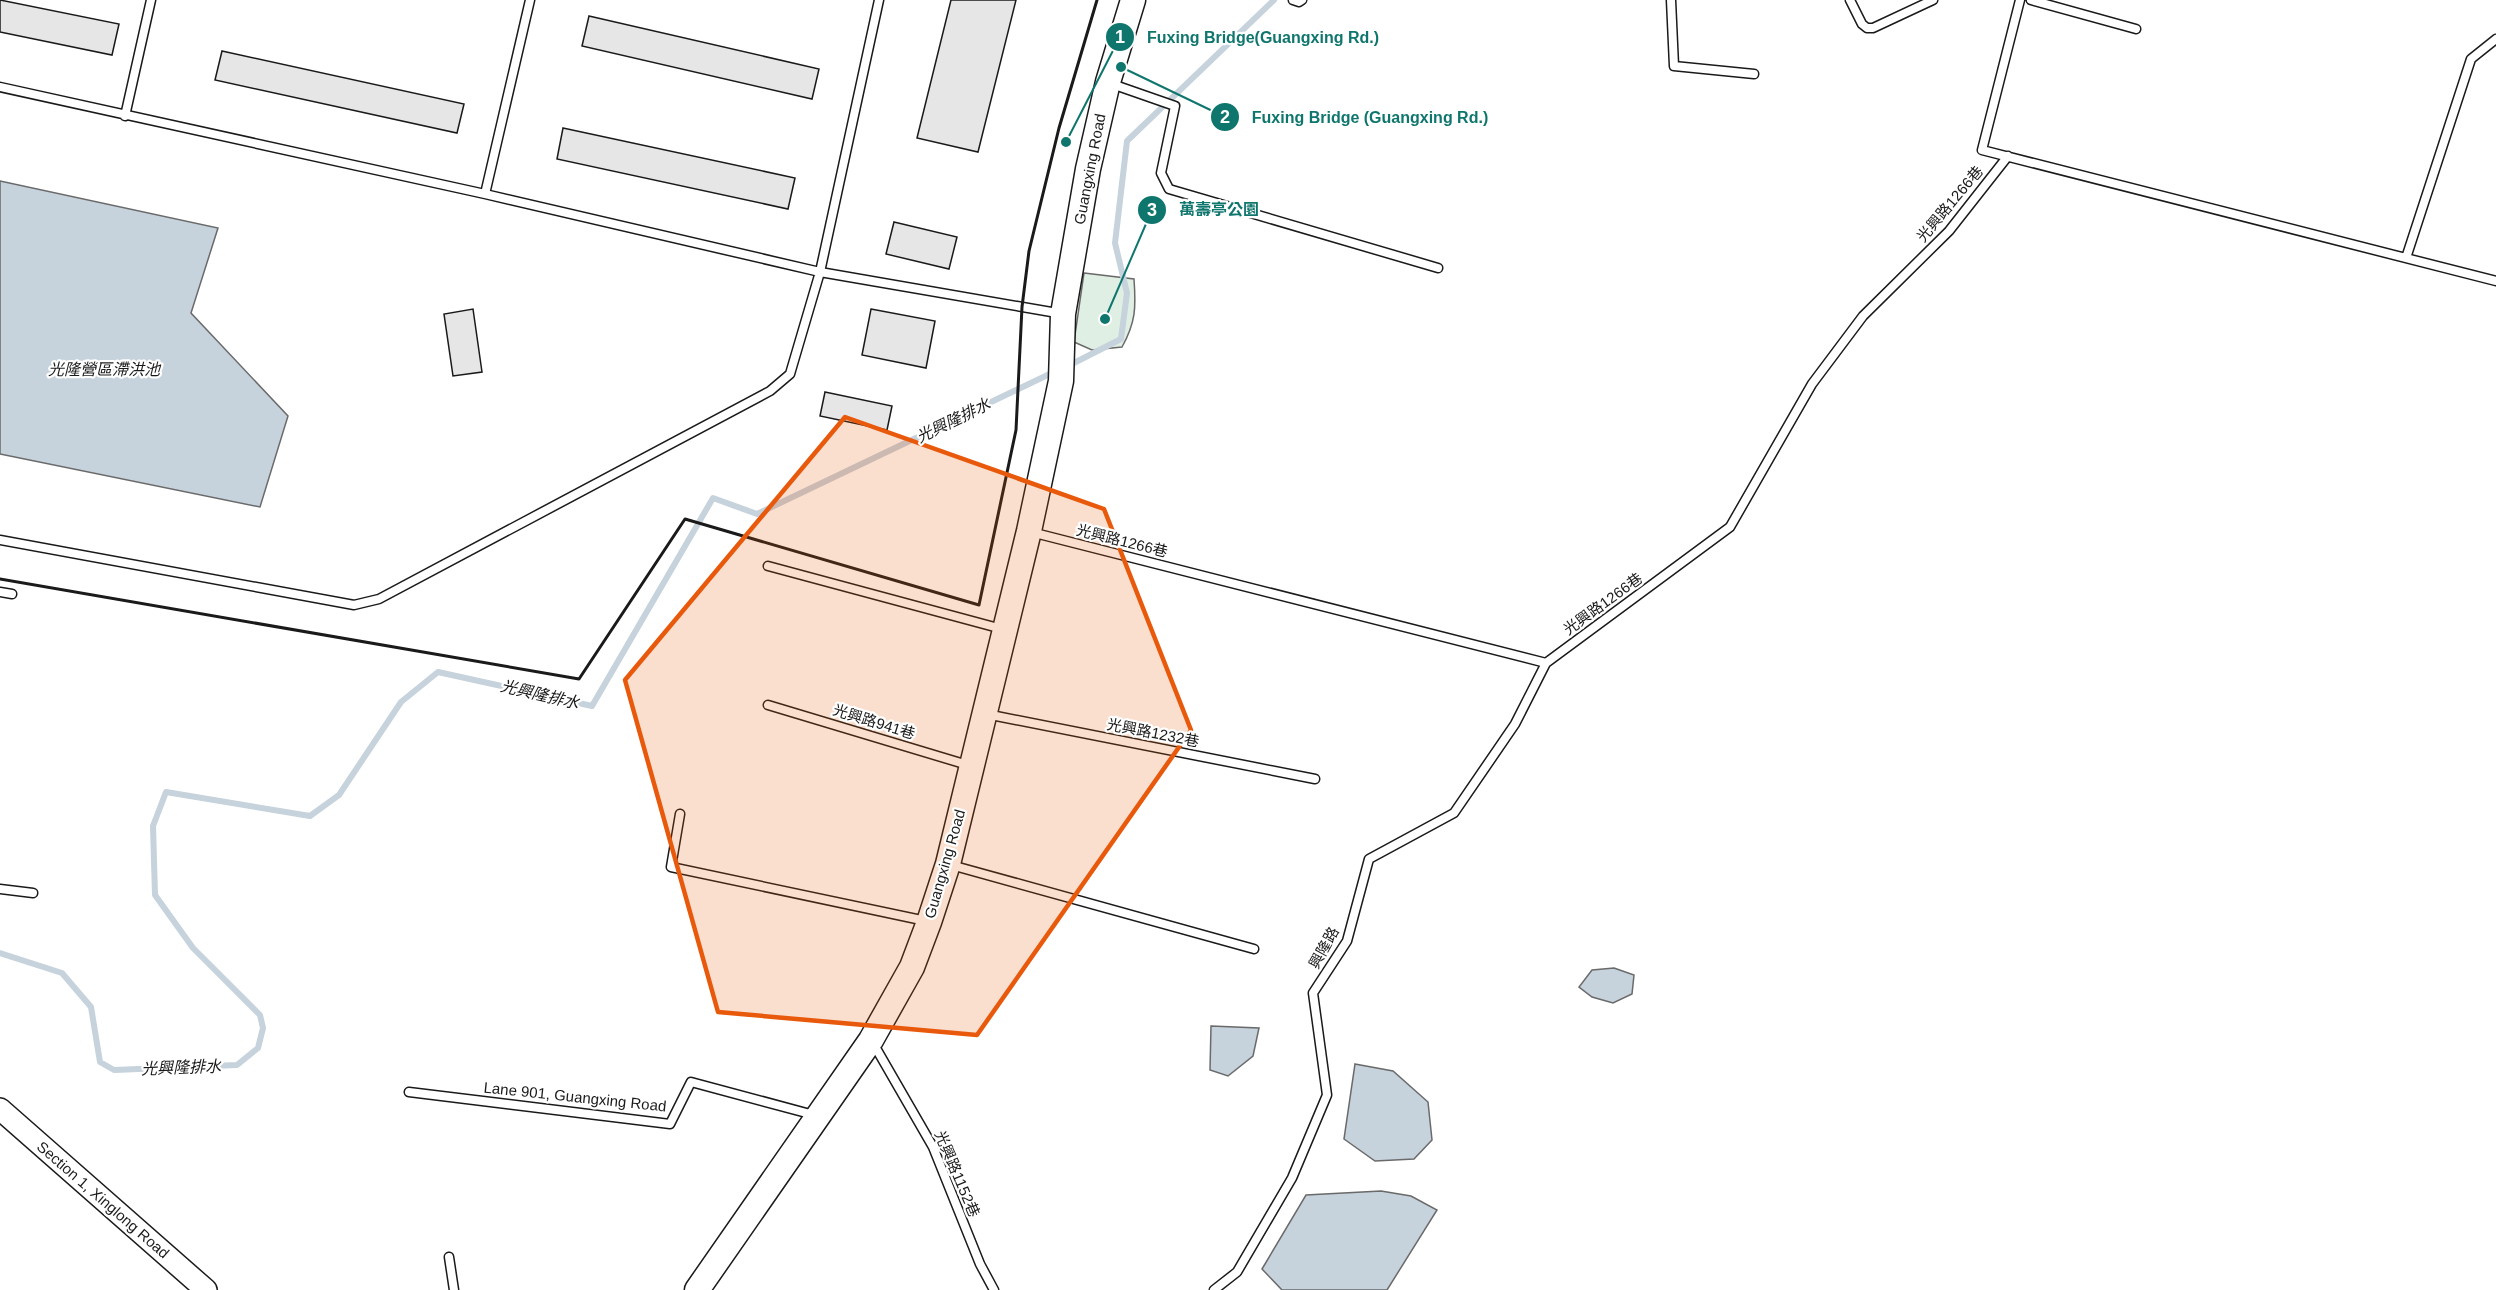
<svg xmlns="http://www.w3.org/2000/svg" width="2496" height="1290" viewBox="0 0 2496 1290" font-family="Helvetica,'Noto Sans TC',sans-serif">
<rect width="100%" height="100%" fill="#fff"/>
<path fill="#e0efe3" stroke="#6a6a6a" stroke-width="1.5" d="M1084 273 1134 279C1136 307 1136 322 1122 347L1092 350 1074 342Z"/>
<path fill="#c6d2dc" stroke="#6a6a6a" stroke-width="1.5" d="M0 181 218 228 191 313 288 416 260 507 0 454Z
M1614 968 1634 975 1632 994 1613 1003 1592 997 1579 987 1592 970Z
M1211 1026 1259 1028 1253 1056 1228 1076 1210 1070Z
M1355 1064 1393 1071 1428 1102 1432 1140 1414 1159 1375 1161 1344 1139Z
M1381 1191 1411 1196 1437 1210 1387 1290H1282L1262 1269 1306 1195Z"/>
<g fill="none" stroke-linecap="round" stroke-linejoin="round">
<path stroke="#c6d2dc" stroke-width="6" d="M1068 366 1121 339 1127 293 1115 243 1127 141 1274 0
M0 953 62 973 91 1007 100 1062 114 1070 237 1065 258 1048 263 1028 260 1015 193 948 155 895 153 826 166 792 310 816 339 795 401 702 438 672 592 706 713 498 757 514 1056 371"/>
</g>
<path fill="#e6e6e6" stroke="#1a1a1a" stroke-width="1.5" d="M0 0 119 24 112 55 0 32Z
M951 0H1016L978 152 917 138Z
M589 16 819 69 812 99 582 46Z
M222 51 464 104 457 133 215 80Z
M563 128 795 178 788 209 557 159Z
M894 222 957 237 949 269 886 254Z
M473 309 482 372 453 376 444 314Z
M871 309 935 321 926 368 862 355Z
M825 392 892 406 887 430 820 416Z"/>
<g fill="none" stroke-linecap="round" stroke-linejoin="round">
<g stroke="#1a1a1a" stroke-width="11">
<path id="service" d="M1293 0 1299 2 1302 0
M1671 0 1674 66 1754 74
M1850 0 1862 24 1867 28H1873L1933 0
M2020 0 1982 150 2496 281
M2031 0 2136 29
M1109 83 1175 106 1161 173 1169 189 1438 268
M0 87 485 194 820 272 1063 314
M125 116 151 0
M485 194 530 0
M2406 258 2471 59 2496 39
M1031 532 1546 663 1730 527 1812 384 1863 316 1949 231 2008 156
M0 540 354 605 379 599 770 391 790 374 820 272 879 0
M768 566 1002 629
M0 592 12 594
M768 705 971 766
M986 714 1315 779
M680 814 671 867 926 921
M951 865 1254 949
M0 889 33 893
M873 1043 933 1147 980 1264 994 1290
M409 1092 670 1124 691 1082 814 1115
M449 1257 454 1290
M1214 1290 1237 1272 1292 1178 1327 1095 1313 993 1347 941 1369 859 1454 813 1515 724 1546 663"/>
</g>
<g stroke="#1a1a1a" stroke-width="24">
<path id="tertiary" d="M0 1109 206 1290"/>
</g>
<g stroke="#1a1a1a" stroke-width="27">
<path id="secondary" d="M697 1290 871 1040 912 967 929 922 948 864 1029 531 1061 381 1063 314 1088 169 1108 82 1133 0"/>
</g>
<use href="#service" stroke="#fff" stroke-width="8"/>
<use href="#tertiary" stroke="#fff" stroke-width="21"/>
<use href="#secondary" stroke="#fff" stroke-width="24"/>
<path stroke="#1a1a1a" stroke-width="3" d="M0 579 579 679 685 519 979 605 1016 430 1022 307 1029 251 1059 128 1097 0"/>
</g>
<path fill="#e8590c" fill-opacity="0.2" stroke="#e8590c" stroke-width="4.5" stroke-linejoin="round" d="M845 417 1104 509 1191 730 977 1035 718 1012 625 680Z"/>
<g text-anchor="middle" stroke-width="4.5" stroke-linejoin="round" paint-order="stroke">
<g font-size="15" fill="#1a1a1a" stroke="#fff">
<text transform="translate(1090 169) rotate(-79)" y="5">Guangxing Road</text>
<text transform="translate(1950 204) rotate(-50)" y="5">光興路1266巷</text>
<text transform="translate(1122 541) rotate(14)" y="5">光興路1266巷</text>
<text transform="translate(1603 604) rotate(-36)" y="5">光興路1266巷</text>
<text transform="translate(874 722) rotate(17)" y="5">光興路941巷</text>
<text transform="translate(1153 733) rotate(11)" y="5">光興路1232巷</text>
<text transform="translate(945 864) rotate(-74)" y="5">Guangxing Road</text>
<text transform="translate(1324 948) rotate(-61)" y="5">興隆路</text>
<text transform="translate(575 1097) rotate(6)" y="5">Lane 901, Guangxing Road</text>
<text transform="translate(957 1174) rotate(67)" y="5">光興路1152巷</text>
<text transform="translate(103 1200) rotate(41)" y="5">Section 1, Xinglong Road</text>
</g>
<g font-size="16" font-style="italic" fill="#1a1a1a" stroke="#fff">
<text x="104" y="375">光隆營區滯洪池</text>
<text transform="translate(953 420) rotate(-26)" y="6">光興隆排水</text>
<text transform="translate(540 694) rotate(13)" y="6">光興隆排水</text>
<text transform="translate(181 1067) rotate(-2)" y="6">光興隆排水</text>
</g>
</g>
<path fill="none" stroke="#0f766e" stroke-width="2" d="M1066 142L1120 37M1121 67L1225 117M1105 319L1152 210"/>
<g fill="#0f766e" stroke="#fff" stroke-width="2">
<circle cx="1066" cy="142" r="6"/>
<circle cx="1121" cy="67" r="6"/>
<circle cx="1105" cy="319" r="6"/>
<circle cx="1120" cy="37" r="15"/>
<circle cx="1225" cy="117" r="15"/>
<circle cx="1152" cy="210" r="15"/>
</g>
<g font-size="18" text-anchor="middle" font-weight="bold" fill="#fff">
<text x="1120" y="43">1</text>
<text x="1225" y="123">2</text>
<text x="1152" y="216">3</text>
</g>
<g font-size="16" text-anchor="middle" font-weight="bold" fill="#0f766e" stroke="#fff" stroke-width="4.5" stroke-linejoin="round" paint-order="stroke">
<text x="1263" y="43">Fuxing Bridge(Guangxing Rd.)</text>
<text x="1370" y="123">Fuxing Bridge (Guangxing Rd.)</text>
<text x="1219" y="215">萬壽亭公園</text>
</g>
</svg>
